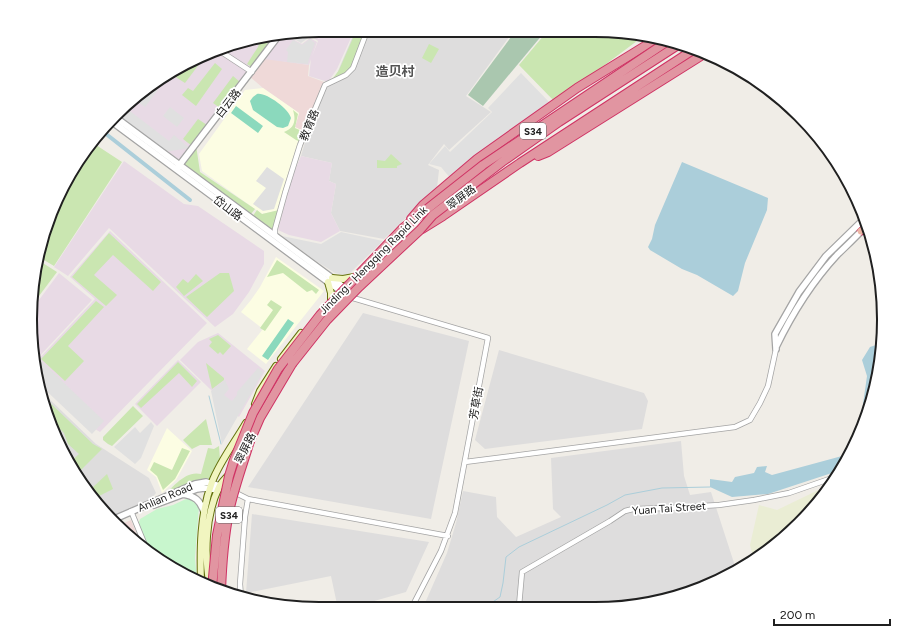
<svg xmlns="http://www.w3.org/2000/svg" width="914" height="639" viewBox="0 0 914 639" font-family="Figtree,'Noto Sans SC',sans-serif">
<rect width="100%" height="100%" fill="#f0ede7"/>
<path fill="#dedddd" d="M355 31 512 33 466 96 491 112 449 150 444 144 428 165 439 170 437 188 384 239 340 231 331 213 336 184 329 181 332 163 301 156 321 88 346 77 338 71Z
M363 313 469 341 431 519 248 487Z
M499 350 644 393 648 401 642 429 485 449 475 440Z
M40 390 96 444 149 478 156 493 148 502 111 519 60 448Z
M681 441 684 476 690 495 711 492 736 569 723 579 651 603 411 607 425 603 447 553 456 523 463 491 496 497 497 517 516 537 561 517 553 509 551 458Z
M252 514 429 542 406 592 346 609H338L331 576 246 593Z"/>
<path fill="#efd9d8" d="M262 58 309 65 308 76 324 82 305 132 295 127 299 113 263 88 249 76Z
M131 520 142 547 117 526Z"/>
<path fill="#e8dae5" d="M324 30 339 36 342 30 354 31 337 69 328 82 309 76 311 59 318 41 312 37Z
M283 35H285L302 44 310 38 317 42 309 65 264 59Z
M275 36 251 68 222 50 244 40Z
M217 52 249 73 178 164 115 117 159 79Z
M301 156 332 163 329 181 336 184 331 213 340 231 321 242 289 235 278 230 291 179Z
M124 161 184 204 198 206 264 251V264L249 292 233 314 215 327 109 228 68 276 54 267Z
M110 231 207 323 100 432 90 426 35 375V363L95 299 70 277Z
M59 273 92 300 35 361 33 308Z
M218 333 265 371 239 417 180 360 198 342Z
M178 360 201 382 157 426 135 404Z"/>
<path fill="#fcfde3" d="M263 88 299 113 295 127 305 132 280 210 262 214 202 171 199 154 245 90Z
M276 257 324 291 266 364 247 349 263 329 241 312 251 300 260 287Z
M167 428 192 451 176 480 162 493 156 477 147 470Z"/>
<path fill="#eaedd4" d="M833 483 799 524 753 557 750 545 759 505 777 510Z"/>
<path fill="#cae6b1" d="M356 31H366L351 68 346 74 331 81 339 70Z
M545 34 645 35 555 102 519 65Z
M278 36 253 68 247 64 258 47 261 38Z
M429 44 439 49 431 63 422 58Z
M203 59 185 83 174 76 178 70Z
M215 63 222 69 196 106 182 95 188 88 193 91Z
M233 76 240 82 220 108 213 103Z
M293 110 298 114 295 128 304 132 301 142 296 140 284 132C295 128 296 120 293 110Z
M198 119 207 125 192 146 183 139Z
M93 143 122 162 54 266 39 257 52 209Z
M196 145 200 172 255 209 247 219 179 167Z
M391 154 402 164 397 166V168H377V160L385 161Z
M257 210 262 214 279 210 273 239 249 221Z
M109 233 161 282 153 291 113 255 94 275 117 295 106 306 72 277Z
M38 260 57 272 33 304 32 282Z
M277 260 319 290 316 294 312 290 307 292 283 273 267 277Z
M220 273H229L234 291 207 317 186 297Z
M196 274 203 281 184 296 176 287 183 279 188 283Z
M271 300 282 307 265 331 260 328 273 310 267 305Z
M96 301 104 307 68 346 84 361 65 381 41 359Z
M218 335 231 346 223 355 220 352 218 354 209 346 212 342 209 339Z
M178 362 197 381 192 387 179 373 141 408 137 404Z
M206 363 224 378V380L212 389Z
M43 396 93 444 102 449 78 473 70 462 79 454 68 444 64 433 50 419Z
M133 406 143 416 112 446 108 444 103 440V437Z
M206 419 212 445H200L192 449 183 440Z
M219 446 220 460 213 470 211 484 201 483 162 498C172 488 185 470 201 474L208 448 214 449Z
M182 448 190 451 175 479 163 490 157 476 150 470 154 462 172 470Z
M107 474 113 489 99 496 92 488Z"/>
<path fill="#aac7af" d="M514 33 543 34 483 106 468 95Z"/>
<path fill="#c8f6cd" d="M188 498 194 500 199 507 195 558 197 581 158 560 150 553 138 525 140 519 157 509 173 505Z"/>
<path fill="#8bd9bd" d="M257 94C266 92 289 109 291 118L288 126 283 128 277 127 253 110 250 101 253 97Z
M236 106 263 126 258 133 231 113Z
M288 319 294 323 268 360 262 356Z"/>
<path fill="#e0e0e0" d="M319 30 301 43 286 34Z
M310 39 315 43 309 59 308 64 287 62 288 52 286 50 293 40 302 45Z
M521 73 551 104 451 179 441 167 429 164 445 146 450 152 492 112 488 108Z
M163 77 155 87 158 90 145 107 135 100 159 79Z
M170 107 184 118 177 127 163 116Z
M126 108 169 141 174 135 189 148 165 152 117 115Z
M267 167 284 179 274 209 263 211 253 204 266 188 256 181Z
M341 232 383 241 350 273 344 275 335 273 316 261 282 236 321 244Z
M41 361 104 421 92 434 38 383 36 376 35 367Z
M258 368 263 372 222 444 211 391 225 380 229 389 224 395 232 401 237 395V392Z
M151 422 154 426 141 458 135 464 114 447 135 427 140 433Z"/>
<path fill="#abceda" d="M682 162 768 198 767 210 745 263 738 291 733 296 697 275 682 269 650 250 648 247 652 239 655 225Z
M882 343 878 376 862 430 841 470 768 494 732 497 710 487V479L732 482 735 477 754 473 757 467 767 466 765 472 772 475 842 456 853 443 860 425 867 376 862 360 870 347Z"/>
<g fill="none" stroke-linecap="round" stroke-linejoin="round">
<path stroke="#abceda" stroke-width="1" d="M209 396 221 444
M487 606 500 597 503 583 506 557 519 547 607 505 625 495 662 488 710 487"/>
<path stroke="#abceda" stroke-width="4" d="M101 130 190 200"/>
<g stroke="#a4a4a4" stroke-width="6">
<path id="minor" d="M220 51 252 72
M275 235V229L285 193 300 145 325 85 346 75 353 68 367 31
M349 296 353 298 488 338 455 513 441 551 412 607
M465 462 735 427 750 420 760 403 768 386 776 349
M232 491 248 499 448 536
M131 511 147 550
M241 597 240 584 245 517 248 499
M519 606 522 572 610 521 625 511 633 509 668 508 719 505 754 500 789 493 838 476"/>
</g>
<g stroke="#a4a4a4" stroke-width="8">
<path id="tertiary" d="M115 117 332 278 347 290
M111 121 328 282 344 293
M178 167 279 35
M776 347C792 314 812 282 837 255 846 246 855 238 863 229
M776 349 775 334 799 292 826 256 865 218
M182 494C195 496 200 500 204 512
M154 505 197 489 204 488 218 490
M112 520 195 484 206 482 220 486"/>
</g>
<g stroke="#64710d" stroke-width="8">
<path id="secondary" d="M332 278 343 279 354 277
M328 282 331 293V301
M334 307 355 286
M281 359 301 333
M255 404 260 391 276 366
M201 583C200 549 200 514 212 482 220 461 235 442 246 423
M210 587C204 556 205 516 219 487 223 479 232 473 237 466 239 462 241 458 242 455"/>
</g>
<g stroke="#cf3364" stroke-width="9">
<path id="trunk" d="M861 231 868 229"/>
</g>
<g stroke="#cf3364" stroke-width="10">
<path id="motorway" d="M538 156 548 152 704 54
M411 219 423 205 477 159 577 88 658 38
M422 229 443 216 520 163 693 50
M250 441 260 418 292 364"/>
</g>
<use href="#minor" stroke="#fff" stroke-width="4.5"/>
<use href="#tertiary" stroke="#fff" stroke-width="5.5"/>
<use href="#secondary" stroke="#f1f5c0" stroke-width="6"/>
<use href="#trunk" stroke="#ecb6a4" stroke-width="7"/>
<use href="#motorway" stroke="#e195a1" stroke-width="8"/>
<g stroke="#cf3364" stroke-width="10" stroke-linecap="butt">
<path id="motorway-bridge" d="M292 364 327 320 359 287 420 230 433 215 502 162 559 122 678 45
M212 588 217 535 229 476 234 460 253 413 278 369 320 315 403 228 483 165 668 41
M221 591C222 564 224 538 229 512 234 488 243 464 250 441"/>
</g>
<use href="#motorway-bridge" stroke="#e195a1" stroke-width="8"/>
</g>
<g text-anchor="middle" stroke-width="3.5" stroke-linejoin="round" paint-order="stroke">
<g fill="#fff" stroke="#636363" stroke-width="1">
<rect x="520" y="123" width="26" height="16" rx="3"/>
<rect x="216" y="507" width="26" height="16" rx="3"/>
</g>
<g font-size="10" font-weight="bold" fill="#202020">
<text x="533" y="135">S34</text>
<text x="229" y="519">S34</text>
</g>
<g font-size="11" fill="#202020" stroke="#fff">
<text transform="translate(228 103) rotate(-52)" y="4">白云路</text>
<text transform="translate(309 125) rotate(-68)" y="4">教育路</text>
<text transform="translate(461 197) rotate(-37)" y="4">翠屏路</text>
<text transform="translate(228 208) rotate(37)" y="4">岱山路</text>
<text transform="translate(373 260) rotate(-45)" y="4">Jinding - Hengqing Rapid Link</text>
<text transform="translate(476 403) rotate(-80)" y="4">芳草街</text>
<text transform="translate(245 448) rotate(-64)" y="4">翠屏路</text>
<text transform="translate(165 497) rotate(-23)" y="4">Anlian Road</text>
<text transform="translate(669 508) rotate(-4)" y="4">Yuan Tai Street</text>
</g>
<g font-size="13" font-weight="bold" fill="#535353" stroke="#fff">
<text x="395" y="76">造贝村</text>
</g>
</g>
<path d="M0 0H914V639H0ZM319 37H595A282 282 0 0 1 877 319V320A282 282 0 0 1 595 602H319A282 282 0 0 1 37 320V319A282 282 0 0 1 319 37Z" fill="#fff" fill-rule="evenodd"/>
<path fill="none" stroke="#202020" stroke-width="2" d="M319 37H595A282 282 0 0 1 877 319V320A282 282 0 0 1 595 602H319A282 282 0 0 1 37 320V319A282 282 0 0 1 319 37Z"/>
<path d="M774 619v6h116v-6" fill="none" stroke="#202020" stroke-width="2"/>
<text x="780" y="619" font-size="12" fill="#202020" stroke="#ffffff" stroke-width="3" paint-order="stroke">200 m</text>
</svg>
